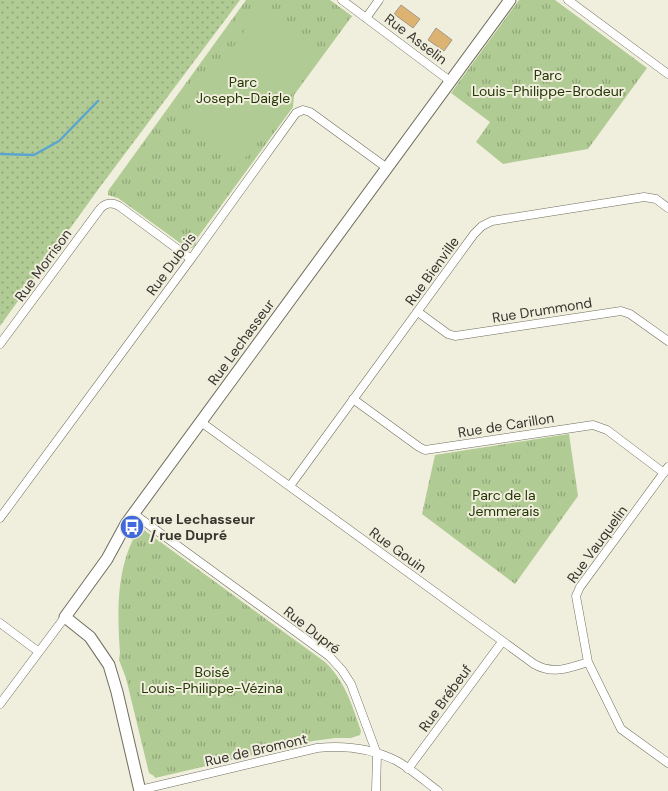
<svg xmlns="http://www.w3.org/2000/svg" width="668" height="791" viewBox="0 0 668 791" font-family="'DM Sans',sans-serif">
<defs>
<pattern id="grass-dots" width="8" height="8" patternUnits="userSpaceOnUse" patternTransform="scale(1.25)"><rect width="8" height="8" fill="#b1cb94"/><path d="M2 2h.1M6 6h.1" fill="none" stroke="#91a679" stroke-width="1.8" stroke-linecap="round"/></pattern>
<pattern id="park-tufts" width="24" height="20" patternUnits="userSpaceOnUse" patternTransform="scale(1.25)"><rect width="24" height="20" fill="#b1cb94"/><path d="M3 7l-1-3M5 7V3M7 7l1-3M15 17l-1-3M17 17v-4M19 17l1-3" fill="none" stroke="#91a679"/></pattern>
</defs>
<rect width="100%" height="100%" fill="#f0eedc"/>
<path fill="url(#grass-dots)" d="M0 0H240L97 191 0 326Z"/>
<path fill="url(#park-tufts)" d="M246 0H330L352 16 294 95 293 107 198 237C195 245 196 249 187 248L118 198 108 195V191Z
M519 0H555L647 68 588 149 503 164 476 142 490 122 451 93Z
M569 434 578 496 515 584 422 514 435 455Z
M140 527 325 662C345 681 352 705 361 731L360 735 351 738H335L313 741 155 778 154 776 149 773 126 678 119 660 120 653C117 611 116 564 140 527Z"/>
<path fill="#b1cb94" d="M259 11 320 55 240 165 179 122Z"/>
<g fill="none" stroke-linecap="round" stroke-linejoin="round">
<path stroke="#5aa5cf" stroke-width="2.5" d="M0 154 34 155 59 141 98 101"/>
</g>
<path fill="#dcb371" stroke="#a3998b" d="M401 5 420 19 413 28 394 14Z
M436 28 452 40 444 51 428 40Z"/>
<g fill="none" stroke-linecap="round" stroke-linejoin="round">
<g stroke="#706e5e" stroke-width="9">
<path id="street" d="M342 0 450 81
M568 0 668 74
M366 18 379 0
M418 312 448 334 455 336 621 311 630 314 668 341
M0 344 100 209C105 203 112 202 119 206L191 259
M353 399 419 447 425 450 593 425 607 430 664 473
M201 422 534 664C553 675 569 668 588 662
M668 467 580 587 576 596 588 662 621 729 668 763
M290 486 474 234 482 226 492 221 644 197 656 199 668 208
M134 514 329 656 342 670 351 684 377 754 376 791
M0 518 191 259 296 113 303 110 310 112 387 168
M0 623 39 652
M0 704 65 617
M408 769 502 642
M140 790 317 748C345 745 371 748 397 761 411 769 425 781 438 791"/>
</g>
<g stroke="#706e5e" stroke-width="13">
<path id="secondary" d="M140 791 117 692 109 665 90 637 65 617 107 559 126 524 510 0"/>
</g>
<use href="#street" stroke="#fff" stroke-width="8"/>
<use href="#secondary" stroke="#fff" stroke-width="11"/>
</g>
<defs>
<g id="bus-disc" transform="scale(1.25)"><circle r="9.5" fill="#4169db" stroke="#f0eedc"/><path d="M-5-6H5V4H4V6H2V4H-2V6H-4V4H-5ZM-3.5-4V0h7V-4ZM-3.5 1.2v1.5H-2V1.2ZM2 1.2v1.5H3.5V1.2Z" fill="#fff"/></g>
</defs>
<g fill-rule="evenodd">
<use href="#bus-disc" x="132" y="527"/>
</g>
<g text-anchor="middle" stroke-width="4" stroke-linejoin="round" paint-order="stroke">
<g font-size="14" fill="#37352f" stroke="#f0eedc">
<text transform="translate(416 39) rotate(37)" y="5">Rue Asselin</text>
<text transform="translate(171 264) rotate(-54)" y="5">Rue Dubois</text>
<text transform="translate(43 265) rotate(-54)" y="5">Rue Morrison</text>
<text transform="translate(432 271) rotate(-54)" y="5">Rue Bienville</text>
<text transform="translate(542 310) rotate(-9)" y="5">Rue Drummond</text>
<text transform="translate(241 342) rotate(-54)" y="5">Rue Lechasseur</text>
<text transform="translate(506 425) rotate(-9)" y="5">Rue de Carillon</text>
<text transform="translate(597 544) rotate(-54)" y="5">Rue Vauquelin</text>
<text transform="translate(398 550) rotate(36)" y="5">Rue Gouin</text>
<text transform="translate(312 630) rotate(38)" y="5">Rue Dupré</text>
<text transform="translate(445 698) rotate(-54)" y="5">Rue Brébeuf</text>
<text transform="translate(256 750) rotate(-13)" y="5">Rue de Bromont</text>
</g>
<g font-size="14" fill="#233604" stroke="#f0eedc">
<text x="548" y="80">Parc<tspan x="548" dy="16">Louis-Philippe-Brodeur</tspan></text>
<text x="243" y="87">Parc<tspan x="243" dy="16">Joseph-Daigle</tspan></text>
<text x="504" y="500">Parc de la<tspan x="504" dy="16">Jemmerais</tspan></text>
<text x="212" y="677">Boisé<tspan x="212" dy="16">Louis-Philippe-Vézina</tspan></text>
</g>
<g font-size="14" font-weight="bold" fill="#37352f" stroke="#f0eedc" text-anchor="start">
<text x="150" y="524">rue Lechasseur<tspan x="150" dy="16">/ rue Dupré</tspan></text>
</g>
</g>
</svg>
